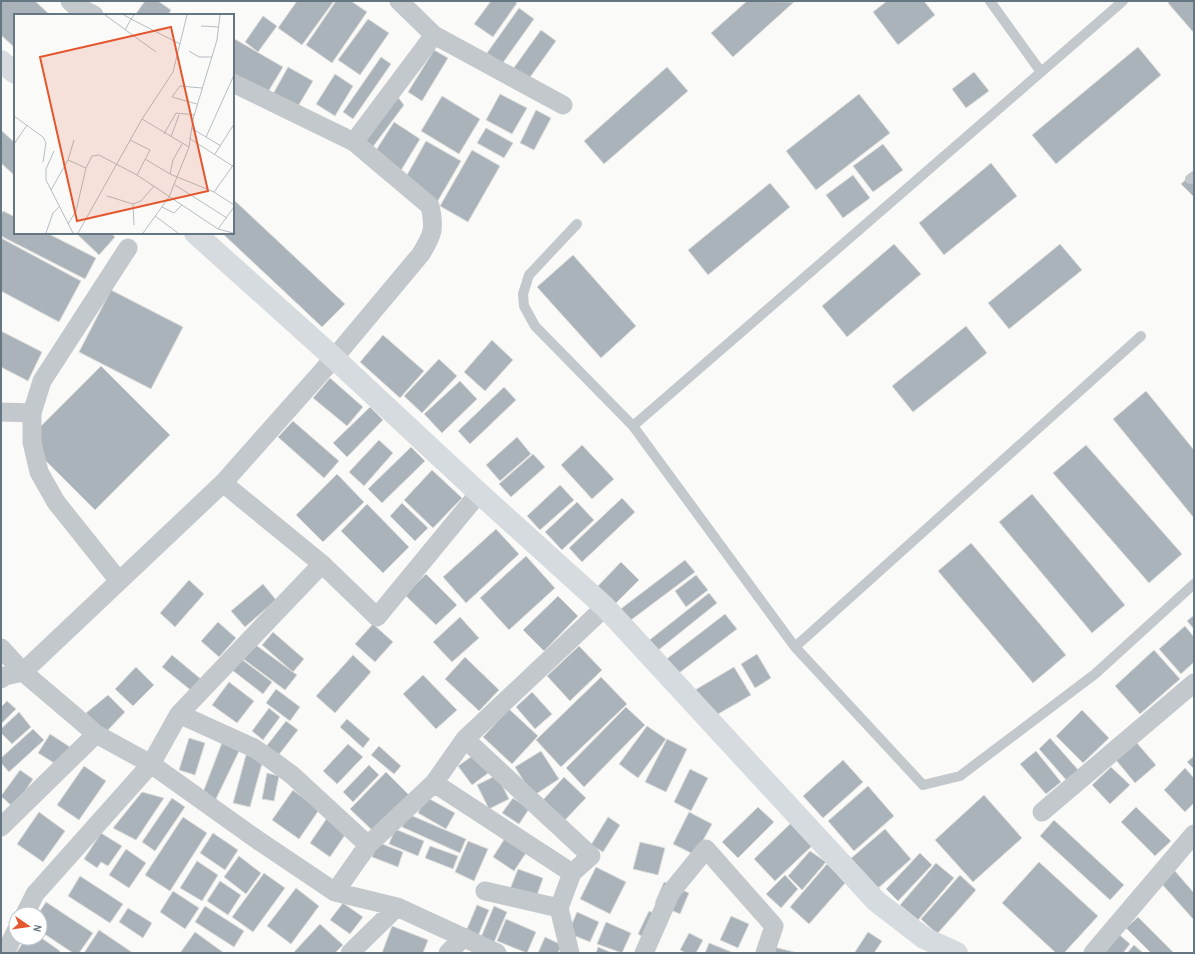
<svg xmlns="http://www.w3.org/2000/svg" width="1195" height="954" viewBox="0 0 1195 954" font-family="'Archivo Narrow',sans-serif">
<rect width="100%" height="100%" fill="#fafaf8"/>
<path fill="#aab3b9" stroke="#dcdcda" d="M1 1H35L50 15H15V48L1 35Z
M145 1H158L171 10 168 15H135Z
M297 1H334L302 45 278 28Z
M336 1H351L367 12 332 63 306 45Z
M491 1H514L517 3 493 37 474 24Z
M747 1 794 2 733 57 711 33Z
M887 1H924L935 15 898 45 873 12Z
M1170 1H1194V33L1168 3Z
M519 8 534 19 502 64 487 53Z
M263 16 277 26 258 52 245 42Z
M368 19 389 33 360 75 338 60Z
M541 30 556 41 528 80 513 69Z
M233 38 283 67 262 102 233 85Z
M1138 47 1161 75 1056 164 1032 135Z
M434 50 448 58 422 101 408 92Z
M381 57 391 64 353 119 343 112Z
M288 67 313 81 297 108 273 94Z
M667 67 688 91 604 164 584 141Z
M974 72 989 91 966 108 952 89Z
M335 74 353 86 335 116 316 104Z
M500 94 527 108 512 134 486 120Z
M859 94 890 133 816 190 786 151Z
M397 96 404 105 369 152 361 144Z
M442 96 480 119 459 154 421 131Z
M536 110 551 118 534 150 520 143Z
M394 122 420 139 400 172 373 155Z
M486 128 513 143 504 158 477 143Z
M1 130 15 143V176L1 163Z
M426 141 461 161 436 204 402 184Z
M883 144 903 170 873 192 853 166Z
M472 150 500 166 468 222 440 206Z
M991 163 1017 196 944 255 919 223Z
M1194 172V197L1181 184Z
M853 175 870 198 843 218 826 195Z
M770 183 790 207 708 275 688 250Z
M233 199 345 304 322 327 222 233H233Z
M3 211 15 217V233H47L96 258 85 279 1 236V215Z
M76 233H111L115 237 99 255Z
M1 238 81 281 59 322 1 291Z
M894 244 921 274 847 337 822 306Z
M1060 244 1082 270 1009 329 988 303Z
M573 255 636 326 601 358 537 287Z
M111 290 183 327 151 389 79 352Z
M966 326 987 353 913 412 892 386Z
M1 331 42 352 28 381 1 367Z
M383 335 424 371 400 398 360 362Z
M492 340 513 360 485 391 464 372Z
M439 359 457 376 422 413 404 396Z
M101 366 170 435 95 510 26 441Z
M330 378 363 407 347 426 313 398Z
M460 381 477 399 442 433 424 414Z
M504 387 516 400 470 444 458 431Z
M1146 391 1194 450V518L1113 419Z
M370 407 383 420 347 457 333 443Z
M293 421 339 461 324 478 278 437Z
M517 437 531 454 500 481 486 465Z
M379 440 393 453 364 486 349 472Z
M582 445 614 479 592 499 561 465Z
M1086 445 1182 554 1149 583 1053 473Z
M411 447 425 461 382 503 368 489Z
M533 454 545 467 511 497 499 484Z
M432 470 462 498 433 528 404 500Z
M337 474 364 502 323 542 296 515Z
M560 485 574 500 540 530 527 516Z
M1032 494 1125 605 1092 633 999 522Z
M622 498 635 512 582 562 569 548Z
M577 502 594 520 562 550 545 532Z
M402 503 428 528 415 541 390 516Z
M367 504 409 547 383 573 341 531Z
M496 529 519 554 466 603 443 577Z
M971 543 1066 655 1033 683 938 571Z
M526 556 555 588 509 630 480 598Z
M685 560 695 572 627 623 618 611Z
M621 562 639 580 612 607 595 589Z
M426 574 457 605 436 625 405 595Z
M696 575 708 590 686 607 675 591Z
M189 580 204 594 175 627 160 613Z
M263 584 276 600 245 627 231 611Z
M709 593 717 603 656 652 647 642Z
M558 596 578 616 544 651 523 630Z
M725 614 737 629 675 676 664 661Z
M1194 615V629L1187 621Z
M460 617 479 638 452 662 433 642Z
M218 622 236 638 219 657 201 641Z
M373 624 393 642 375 662 355 644Z
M1185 626 1194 637V662L1181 674 1159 649Z
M273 632 304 659 293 672 262 645Z
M253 643 297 675 285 690 242 658Z
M579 646 602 670 570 701 547 676Z
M1154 650 1180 679 1140 714 1115 686Z
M757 654 771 678 755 688 741 664Z
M172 655 202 680 193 692 162 667Z
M353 655 371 672 335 713 316 696Z
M465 657 499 690 479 711 445 679Z
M240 658 272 682 263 694 232 670Z
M136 667 154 685 133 706 115 689Z
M734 667 751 695 711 718 695 690Z
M423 675 457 710 436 729 403 694Z
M601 677 627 704 561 767 536 740Z
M229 682 254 701 237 723 212 705Z
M276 689 300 707 290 721 266 703Z
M532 692 552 714 535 729 516 707Z
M108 695 125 712 106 732 86 713Z
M7 701 16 709 1 724V707Z
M626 707 645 725 584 787 566 768Z
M269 708 280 717 263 740 252 731Z
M509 709 538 736 512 764 483 737Z
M1082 710 1109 738 1083 763 1056 736Z
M19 712 31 727 12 744 1 733V729Z
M347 719 370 739 363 748 340 727Z
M286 721 298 730 277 757 265 748Z
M647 726 666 739 638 778 619 764Z
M33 729 44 740 9 772 1 763V758Z
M50 734 70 747 59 766 38 753Z
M189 738 205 743 195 775 179 770Z
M1050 738 1080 772 1068 782 1039 749Z
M667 739 687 749 666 792 645 782Z
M223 740 241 747 215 801 202 795Z
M1136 742 1156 765 1135 783 1116 760Z
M348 744 363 757 337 784 323 771Z
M379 746 401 766 394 774 371 755Z
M541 751 559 779 533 796 515 767Z
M1036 751 1061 782 1046 794 1020 764Z
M478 752 491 771 472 785 458 766Z
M246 755 263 760 250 807 233 803Z
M1194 756V769L1187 762Z
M843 760 863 782 823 818 803 796Z
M369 765 379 775 353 802 343 792Z
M84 766 106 781 79 820 57 805Z
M1111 767 1130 785 1110 804 1092 785Z
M1185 768 1194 778V803L1185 812 1164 790Z
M690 769 708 778 691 811 674 802Z
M20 770 33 779 14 808 1 796Z
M386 772 409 795 374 832 350 809Z
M267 773 279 776 274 801 262 799Z
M497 775 509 799 489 809 477 785Z
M564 777 586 798 563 822 542 801Z
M868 786 894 816 854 851 828 821Z
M293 790 319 810 299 839 272 820Z
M142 792 164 798 136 840 113 828Z
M984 795 1022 838 973 882 935 840Z
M426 797 455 813 446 829 418 813Z
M172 798 185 807 155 851 142 842Z
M513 798 529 809 519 824 502 813Z
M758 807 774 822 738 858 722 842Z
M1136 807 1171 841 1155 856 1121 822Z
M39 812 65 831 43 862 17 844Z
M689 812 712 824 695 855 673 844Z
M408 814 466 839 460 853 402 827Z
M183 817 207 833 170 891 145 875Z
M608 817 620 825 603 852 591 845Z
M327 818 347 832 330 857 310 843Z
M1054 820 1124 885 1110 900 1040 836Z
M792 822 814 844 775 881 754 859Z
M395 829 424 841 418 856 389 844Z
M885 829 911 859 876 890 849 860Z
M101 833 122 846 108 866 101 862 97 868 84 859Z
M213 833 238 850 225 870 200 853Z
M505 838 526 853 514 871 493 857Z
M468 841 488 849 474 881 455 872Z
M377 842 403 852 398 867 372 857Z
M640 842 665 848 658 875 633 869Z
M430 846 458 856 453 869 425 858Z
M126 849 146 863 129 888 109 875Z
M810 851 826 862 802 890 788 876Z
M920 853 932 865 898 901 886 889Z
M239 856 261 873 246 894 224 877Z
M197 861 218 875 202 901 180 888Z
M1039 862 1098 916 1064 953H1056L1002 903Z
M936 863 954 878 918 920 900 905Z
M827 864 846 882 809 924 790 907Z
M596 867 626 882 610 914 580 899Z
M518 869 543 878 536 898 510 889Z
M1174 870 1194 893V920L1160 882Z
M264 873 285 888 253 932 232 917Z
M785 875 798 889 781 908 766 894Z
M960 875 976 890 937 934 921 919Z
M80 876 123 904 110 923 68 896Z
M220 881 241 895 228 915 207 901Z
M664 882 689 893 680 914 655 903Z
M296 888 319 906 291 944 267 926Z
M173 891 199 908 185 929 160 912Z
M46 902 93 933 79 953H73L40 931V914H38Z
M343 903 363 917 350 934 330 920Z
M477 905 489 910 473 948 461 943Z
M205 906 244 931 234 947 195 922Z
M494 906 507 912 492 947 479 942Z
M128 908 152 923 143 938 119 922Z
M649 911 663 918 651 941 638 934Z
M577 912 599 922 590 942 568 933Z
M731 916 749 924 738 948 720 940Z
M1138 917 1174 953H1151L1126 928Z
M506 919 536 932 527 953 497 941Z
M606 922 631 933 622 953 597 944Z
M320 924 343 945 335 953H295L294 952Z
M392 926 428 940 423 953H382Z
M99 930 133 953H84Z
M1115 931 1130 944 1123 953H1096Z
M195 932 224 953H180Z
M868 932 882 941 874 953H858L855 952Z
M689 933 703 940 696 953H686L680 950Z
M40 937 60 951 59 953H16L26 938Z
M545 937 562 945 558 953H538Z
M709 943 734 953H705Z
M1134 945 1143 953H1127Z
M598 947 612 953H596Z
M774 947 798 953H773Z"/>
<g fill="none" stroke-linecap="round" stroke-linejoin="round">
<path stroke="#c3c8cc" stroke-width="10" d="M990 1 1041 72
M1190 179 1194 176
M577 224 529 275 523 294 524 306 535 326 633 426 795 647 923 785 960 776 1095 674 1194 584
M633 426 1123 1
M795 647 1141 336"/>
<path stroke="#c3c8cc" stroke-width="19" d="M70 1 74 5 94 15
M434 35 563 105
M233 83 354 142 434 35 399 1
M1 412 32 413
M223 483 322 564 377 617 479 493
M119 581 56 502 39 472 32 442V413L42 381 128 248
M1 648 23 672 96 734 151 764 259 841 335 892 397 907 497 953
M1 679 5 676 23 672 223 483 334 358 421 254C433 234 435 229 430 206L354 142
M179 714 254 748 273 761 292 775 368 845
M465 739 591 856 572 873 559 908 570 953
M434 783 572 873
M1042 812 1194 683
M1 827 96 734
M485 891 559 908
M335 892 368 845 434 783 465 739 605 607
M25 914 35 894 151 764 179 714 322 564
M5 953 16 931
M350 953 397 907
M448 953 464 937
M644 953 671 892 706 849 774 926 765 953
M1093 953 1194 834"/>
<path stroke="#d6dbdf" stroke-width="22" d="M1 61 15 73
M195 233 334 358 479 493 605 607 876 901 924 938 957 953"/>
</g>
<g transform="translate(14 14)">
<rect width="220" height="220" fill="#fafaf8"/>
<path fill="none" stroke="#b5bdc2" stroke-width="1" d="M91 1 142 38M110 1 117 5 120 1M187 12 205 13M111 16 117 5 166 30M175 37 185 43H198M183 90 158 83 166 72 188 74M0 102 29 123 32 129 29 148M128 105 175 133M177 114 207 132M150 120 162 99 181 101M157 123 165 101M192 123 220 61M175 124 220 153M116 126 136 136 123 161M0 130 13 111M40 137 32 155V166L59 219M201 140 220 110M131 145 156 160 200 178 220 191M54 146 60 126M72 154 78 142 85 141 123 161 204 215 219 219M156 160 159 146 168 130M161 171 213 204M37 176 54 146 72 154 62 197 54 210M200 178 220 150M93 182 119 190 127 187 140 172M119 190 120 211M148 193 160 199 168 191M141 202 164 219M204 215 220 193M32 219 39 199 45 193M64 219 128 105 159 58 173 1M129 219 155 183 175 133 179 105 203 26 206 1"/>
<path fill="#e4572e" fill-opacity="0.15" stroke="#e4572e" stroke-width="2" d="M157 13 194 177 63 207 26 43Z"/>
<rect width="220" height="220" fill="none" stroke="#657683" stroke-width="2"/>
</g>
<rect width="1195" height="954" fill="none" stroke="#657683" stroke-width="4"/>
<g transform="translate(28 926) rotate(103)"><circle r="19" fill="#ffffff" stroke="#c1c8cd"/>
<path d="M0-3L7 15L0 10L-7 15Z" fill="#e4572e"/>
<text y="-6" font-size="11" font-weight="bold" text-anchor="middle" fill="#657683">N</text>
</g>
</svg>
